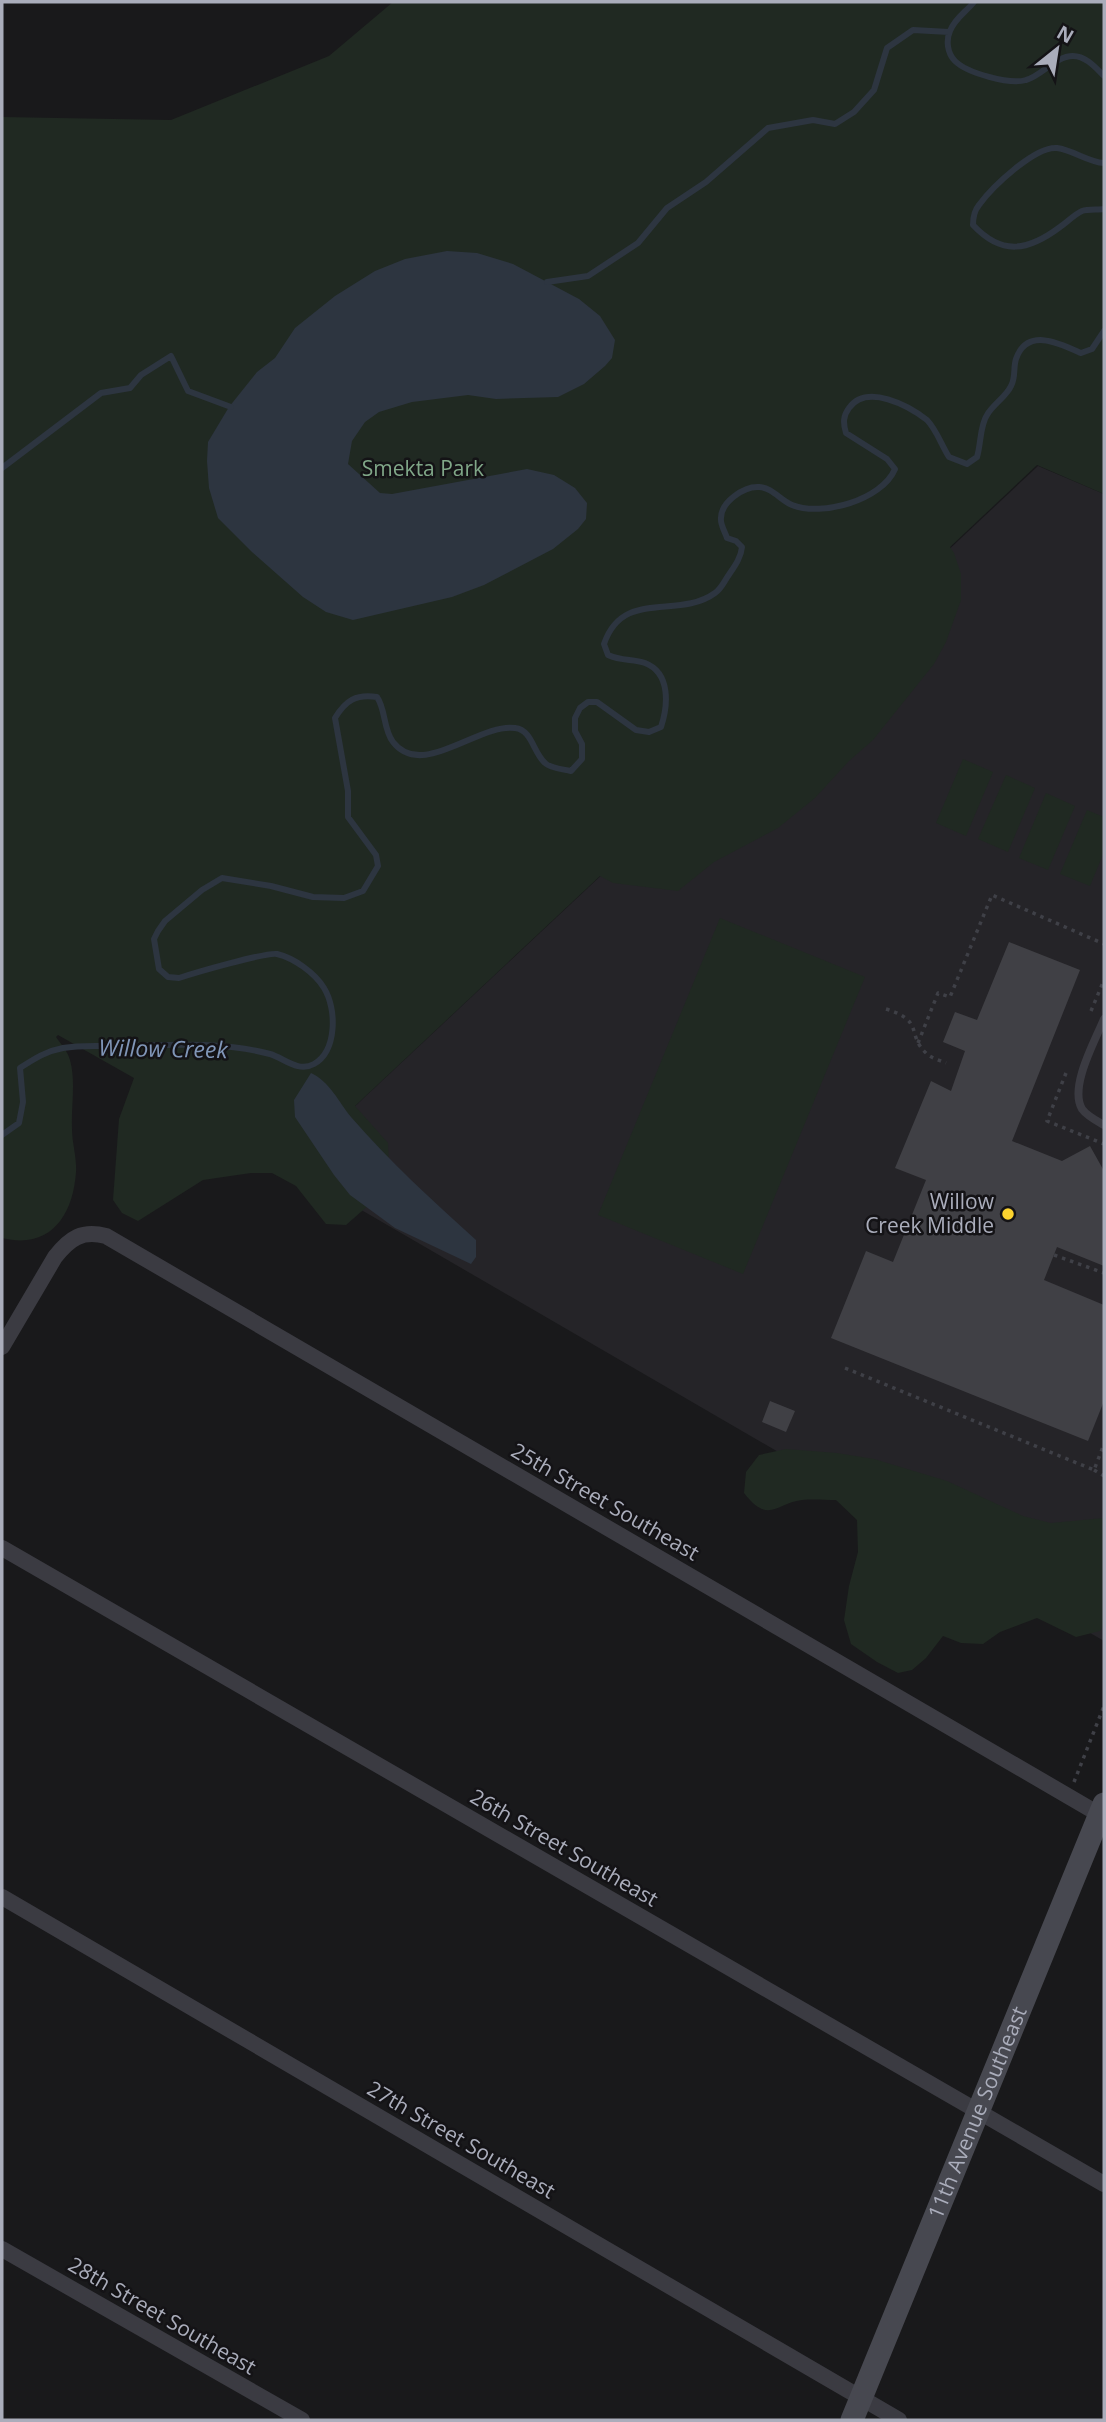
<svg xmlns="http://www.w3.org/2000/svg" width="1106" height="2422" viewBox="0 0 1106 2422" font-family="'Open Sans',sans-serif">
<rect width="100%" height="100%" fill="#19191b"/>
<path fill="#252428" d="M1038 466 1104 494V1641L289 1168Z"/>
<path fill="#202922" d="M393 2H1104V494L1037 465 950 547 954 553 961 574V600L946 642 934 664 873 740 849 761 815 798 778 828 714 862 678 891 613 883 600 876 355 1106 388 1143 389 1164 370 1204 346 1225 326 1224 296 1186 272 1173H251L203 1180 138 1221 122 1213 113 1200 119 1119 134 1078 58 1035 56 1037C61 1044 68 1052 70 1060 76 1082 71 1106 72 1129 72 1143 77 1158 76 1172 73 1216 50 1250 2 1238V117L171 120 329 56Z
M963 759 993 772 966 836 936 823Z
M1006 775 1035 788 1008 852 978 839Z
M1046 793 1075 806 1048 870 1019 858Z
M1087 810 1104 817V852L1090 886 1060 874Z
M720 918 865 977 743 1274 598 1215Z
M786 1449 837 1453 874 1459 947 1481 1023 1516 1051 1523 1104 1518V1625L1100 1631 1076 1637 1037 1618 1000 1632 983 1644 961 1643 943 1636 926 1658 912 1670 898 1673 877 1662 851 1644 844 1620 849 1586 858 1552 857 1520 836 1500C825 1500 813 1499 802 1500 776 1503 769 1525 744 1493L746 1472 759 1455Z"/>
<path fill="#2d3540" d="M447 251 477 253 513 264 579 299 600 316 615 340 612 358 605 366 584 384 558 397 496 399 468 395 412 402 379 412 365 422 352 441 348 464 380 493 392 494 527 469 554 475 575 488 587 503 586 519 578 529 553 549 484 585 452 597 353 620 326 612 303 597 252 552 218 518 209 488 207 461 208 442 229 407 257 372 275 358 295 328 335 296 375 271 405 259Z
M311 1073C330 1082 338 1101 351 1117 389 1161 433 1201 476 1240V1257L471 1264 395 1228 350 1195 334 1175 295 1117 294 1100Z"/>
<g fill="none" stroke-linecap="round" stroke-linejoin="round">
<path stroke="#2d3540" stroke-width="6" d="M974 2C966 12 955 18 950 31 946 40 947 53 955 61 967 73 1010 85 1026 80 1042 76 1055 56 1073 56 1086 56 1096 68 1104 76
M1104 163C1088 162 1073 150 1057 148 1035 146 992 187 979 205 974 211 973 218 973 225 1002 256 1028 251 1060 227 1066 223 1075 214 1082 211 1088 209 1098 210 1104 209
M547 282 588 276 638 243 667 208 706 182 768 128 813 120 835 124 854 112 874 90 887 48 913 30 949 32
M2 468 101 393 130 388 141 375 171 356 188 391 231 407
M2 1135 19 1123 23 1102 20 1068C34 1059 46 1051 63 1048 79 1045 95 1046 111 1046 163 1046 218 1040 270 1054 284 1058 298 1073 314 1064 337 1051 337 1009 324 988 315 973 294 958 277 954 266 952 194 973 179 978L168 977 159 969 154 939 158 931 165 921 202 890 222 878 271 886 313 897 344 898 363 891 378 866 376 855 348 817V791L335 718C346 700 356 694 377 697 386 710 383 729 393 742 422 780 478 723 515 728 532 730 533 752 545 763 551 769 563 769 571 771L582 759V744L575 731V718L580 708 588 702H597L636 730 649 732 661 727C668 706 671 673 645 663 633 659 621 661 608 655L604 644C623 588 678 620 715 593 721 589 724 582 728 576 734 567 741 558 742 547L736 541 727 538C725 532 720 524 721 518 721 502 744 486 759 487 773 488 780 500 792 505 822 517 882 500 895 469L887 459 846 433C843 423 843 416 849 408 867 383 909 406 927 420 936 429 942 446 949 457L967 464 977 457C981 444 980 425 987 415 993 404 1006 397 1011 386 1016 377 1013 368 1016 359 1027 327 1059 343 1081 353L1092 349 1104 331"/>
</g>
<path fill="#404045" d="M1009 942 1080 970 1012 1141 1062 1161 1090 1146 1104 1171V1266L1057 1247 1044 1280 1104 1305V1401L1088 1441 831 1338 866 1251 893 1262 926 1180 895 1168 931 1081 951 1091 965 1051 943 1042 955 1012 977 1020Z
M770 1401 795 1411 786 1432 762 1422Z"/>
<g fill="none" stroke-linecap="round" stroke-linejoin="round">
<path stroke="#3f4047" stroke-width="3.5" stroke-dasharray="3.5 5" stroke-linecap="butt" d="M886 1009C925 1021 906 1034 926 1053 931 1058 939 1060 946 1063
M1091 1011 1104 980
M918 1043 938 993 950 997 992 895 1104 944
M1066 1073 1047 1121 1104 1144
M1054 1255 1104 1273
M845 1368 1094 1470 1104 1444
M1094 1470 1104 1476
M1074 1782 1104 1706"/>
<path stroke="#3b3b42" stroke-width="8" d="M1104 1019C1095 1041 1069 1087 1082 1109 1087 1116 1097 1121 1104 1125"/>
<path stroke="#3b3b42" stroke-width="16" d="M2 1347 55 1257C70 1238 82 1230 106 1236L1104 1817
M2 1548 1104 2184
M2 1897 899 2420
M2 2249 302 2420"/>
<path stroke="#474850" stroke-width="23" id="s1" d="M852 2420 1104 1804"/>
</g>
<circle fill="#fcd32f" stroke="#141316" stroke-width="2.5" cx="1008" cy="1214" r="7"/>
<g text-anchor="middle" stroke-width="5" stroke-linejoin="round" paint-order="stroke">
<g font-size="21" fill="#80a788" stroke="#141316">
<text x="423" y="476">Smekta Park</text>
</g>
<g font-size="21" fill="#aaadbb" stroke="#141316" text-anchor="end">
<text x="994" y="1209">Willow<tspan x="994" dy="24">Creek Middle</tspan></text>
</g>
<g font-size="21" fill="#aaadbb" stroke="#141316">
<text transform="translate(605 1502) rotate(30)" y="7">25th Street Southeast</text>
<text transform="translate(564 1848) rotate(30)" y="7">26th Street Southeast</text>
<text dy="7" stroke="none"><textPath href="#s1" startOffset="332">11th Avenue Southeast</textPath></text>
<text transform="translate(461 2140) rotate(30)" y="7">27th Street Southeast</text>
<text transform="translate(162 2316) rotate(30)" y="7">28th Street Southeast</text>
</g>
<g font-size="23" font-style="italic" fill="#8096b8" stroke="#141316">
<text transform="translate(163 1049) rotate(1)" y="8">Willow Creek</text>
</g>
</g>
<rect width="1106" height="2422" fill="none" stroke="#aaadbb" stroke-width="7"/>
<g transform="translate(1057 49) rotate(30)" stroke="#141316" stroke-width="5" paint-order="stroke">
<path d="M0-5L12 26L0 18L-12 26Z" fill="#aaadbb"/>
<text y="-10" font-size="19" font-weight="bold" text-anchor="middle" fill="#aaadbb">N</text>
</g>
</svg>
